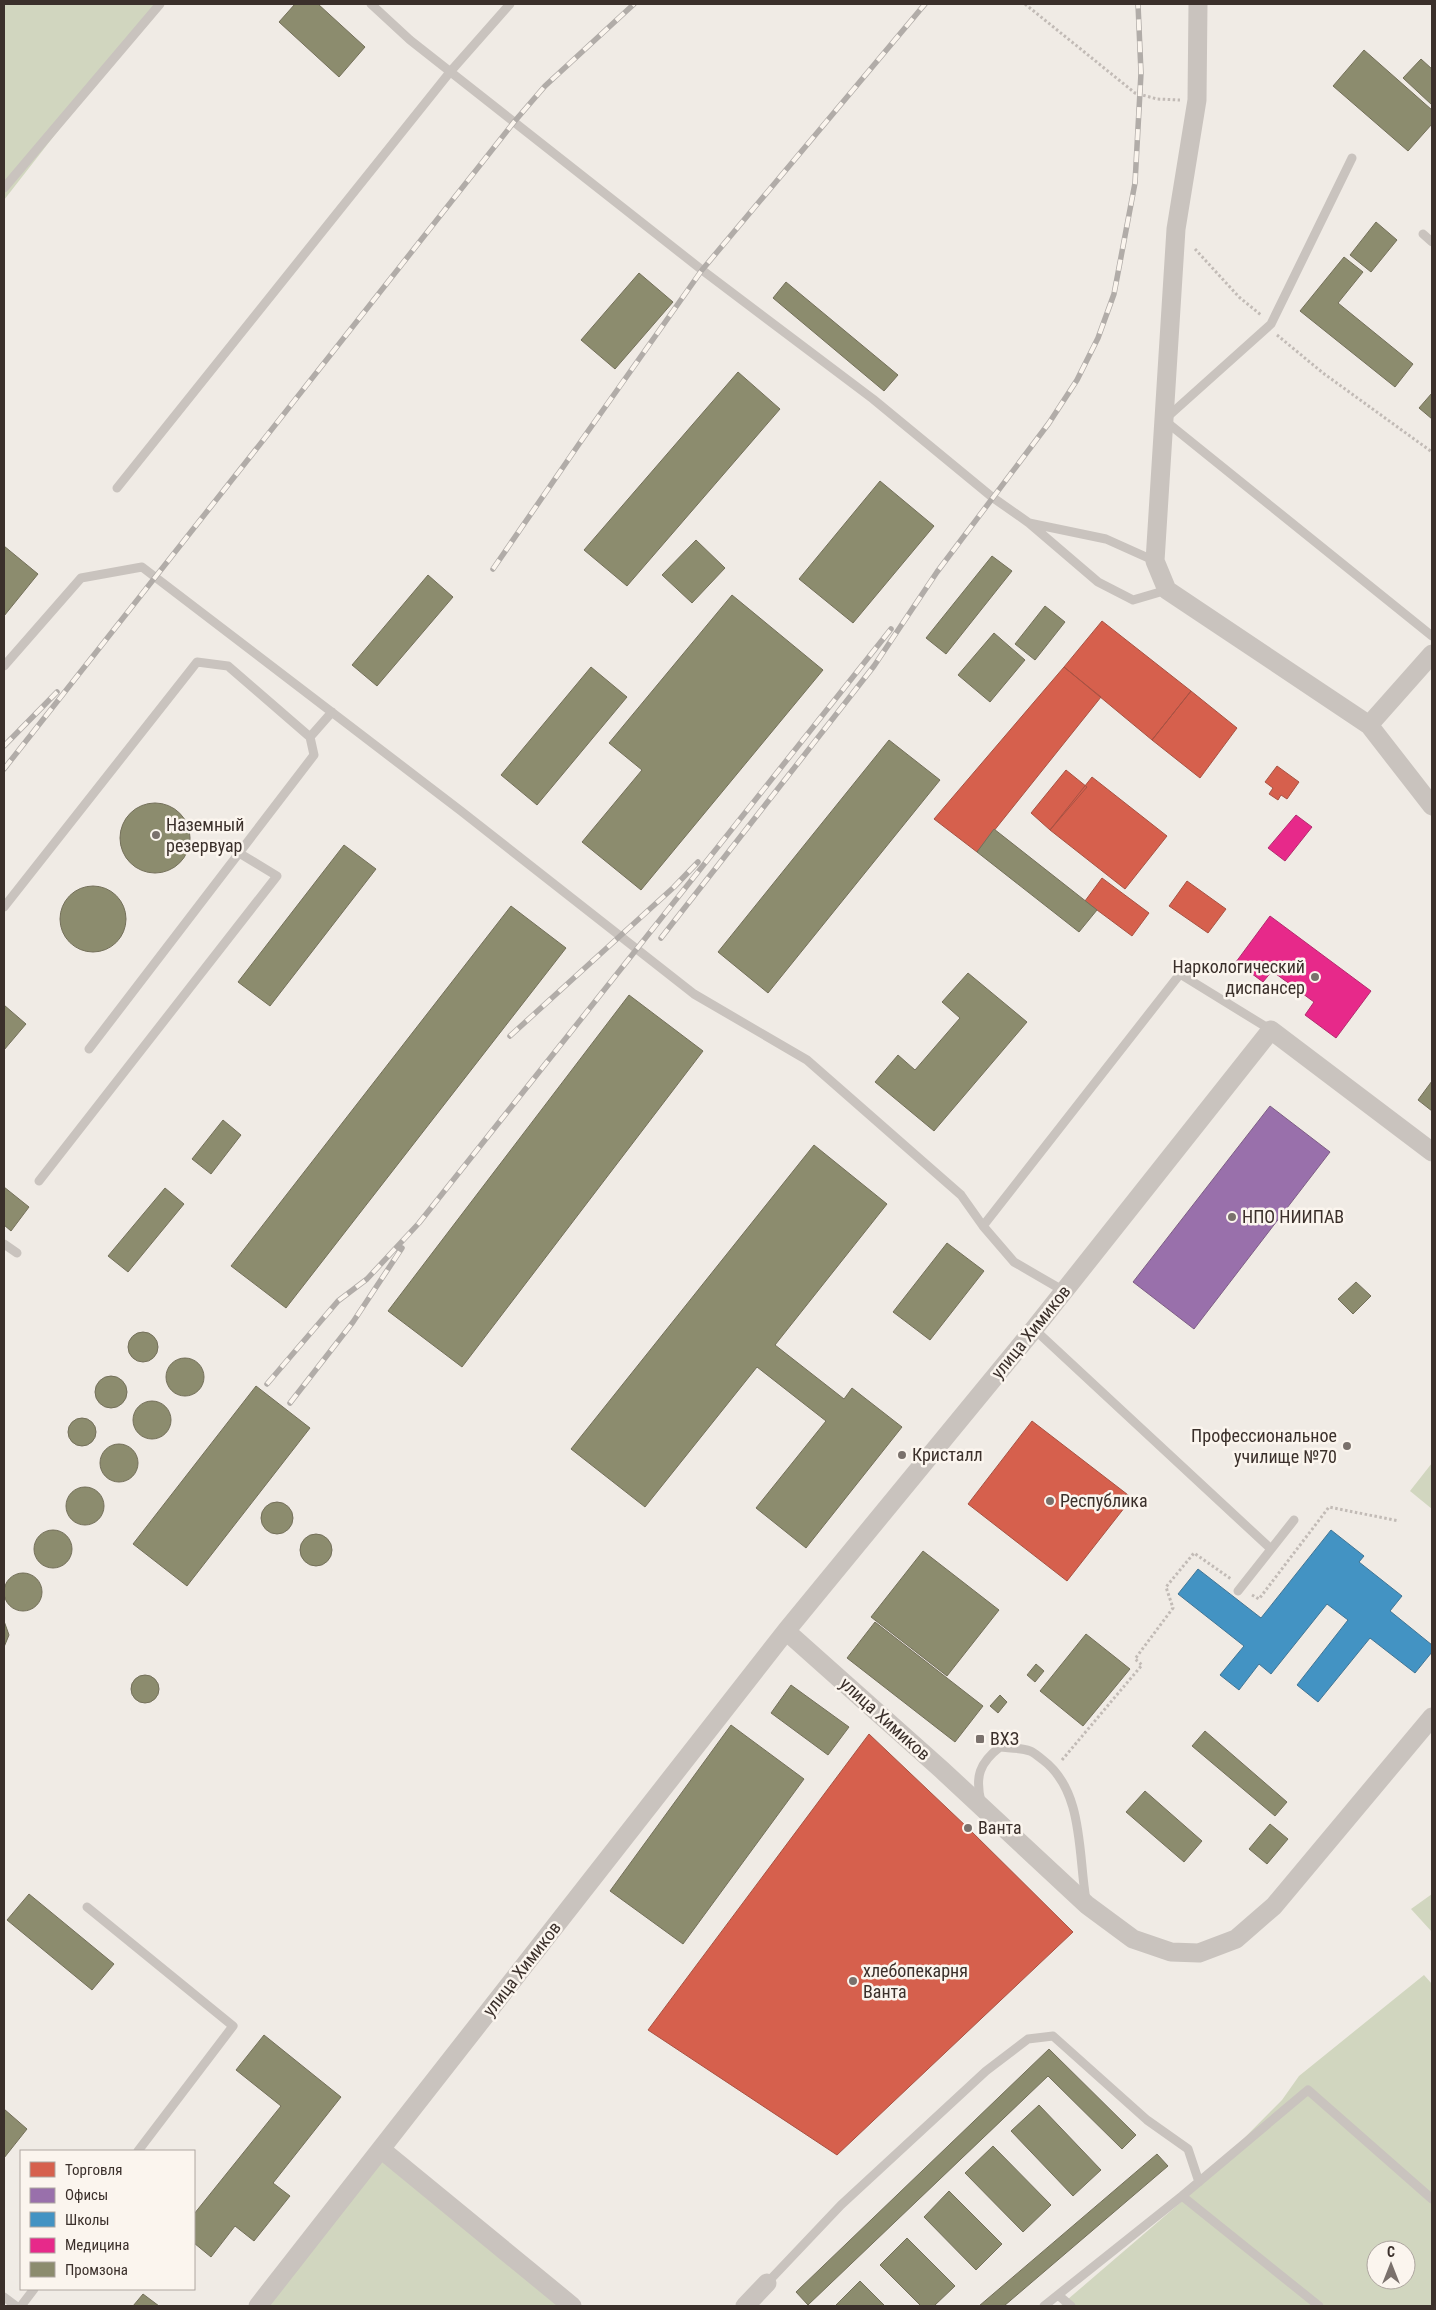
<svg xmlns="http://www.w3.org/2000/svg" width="1436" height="2310" viewBox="0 0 1436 2310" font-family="'Roboto Condensed',sans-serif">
<rect width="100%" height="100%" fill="#f0ebe5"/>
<path fill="#d1d6bf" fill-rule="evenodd" d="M4 4H157L4 200Z
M1432 1463V1509L1410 1491Z
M1432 1894V1932L1411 1909Z
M1424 1975 1432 1984V2306H1060L1180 2203 1282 2100 1299 2076ZM1376 2250H1406V2280H1376Z
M382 2150 572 2306H258Z"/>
<path fill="#d6604d" stroke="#a85243" d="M1102 621 1191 691 1152 740 1064 667Z
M1064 667 1101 697 977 852 934 819Z
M1191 691 1237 728 1200 778 1152 740Z
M1277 766 1299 782 1287 799 1281 795 1278 800 1269 794 1273 788 1265 782Z
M1066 770 1087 787 1050 830 1031 813Z
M1092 777 1167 836 1125 889 1050 830Z
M1102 878 1149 913 1132 936 1085 901Z
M1187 881 1226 909 1208 933 1169 906Z
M1032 1421 1132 1498 1067 1581 968 1504Z
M869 1734 968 1828 1073 1932 837 2155 648 2030Z"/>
<path fill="#9970ab" stroke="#7d5d85" d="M1270 1106 1330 1152 1194 1329 1133 1282Z"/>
<path fill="#4393c3" stroke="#417595" d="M1331 1530 1364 1556 1359 1562 1402 1596 1390 1611 1432 1645V1652L1415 1673 1370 1638 1318 1702 1297 1685 1348 1620 1327 1604 1271 1674 1259 1664 1239 1690 1220 1675 1244 1646 1178 1594 1198 1569 1261 1618Z"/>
<path fill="#e7298a" stroke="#b32b6e" d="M1296 815 1312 827 1285 861 1268 848Z
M1270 916 1371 991 1336 1038 1305 1015 1314 1002 1272 971 1263 982 1236 962Z"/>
<path fill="#8c8c6e" stroke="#74705a" d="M295 4H318L365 47 339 77 279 22Z
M1364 50 1432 110V124L1408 151 1333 86Z
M1421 59 1432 69V105L1403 78Z
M1376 222 1397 240 1371 272 1350 255Z
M1344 257 1363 272 1338 303 1413 364 1395 387 1300 311Z
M639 273 673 302 615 369 581 340Z
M786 282 898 375 884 391 773 298Z
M738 372 780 409 627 586 584 550Z
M1432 393V419L1419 408Z
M880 481 934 526 853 623 799 579Z
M696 540 725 568 692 603 662 575Z
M4 546 38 574 4 616Z
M992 556 1012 571 946 654 926 638Z
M428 575 453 597 377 686 352 665Z
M732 595 823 670 641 890 582 842 642 770 609 743Z
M1045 606 1065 622 1035 660 1015 644Z
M994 633 1025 660 990 702 958 675Z
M591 667 627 697 537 805 501 775Z
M889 740 940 780 768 993 718 952Z
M120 838a35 35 0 1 1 70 0a35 35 0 1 1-70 0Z
M994 829 1097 910 1079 932 977 852Z
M344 845 376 869 270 1006 238 982Z
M60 919a33 33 0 1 1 66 0a33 33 0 1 1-66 0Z
M511 906 566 948 286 1308 231 1266Z
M968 973 1027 1022 934 1131 875 1082 898 1055 915 1070 960 1018 942 1002Z
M629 995 703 1051 462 1367 388 1311Z
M4 1005 26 1024 4 1050Z
M1432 1081V1111L1418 1100Z
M223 1120 241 1135 211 1174 192 1159Z
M814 1145 887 1204 775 1345 844 1399 852 1388 902 1427 806 1548 756 1508 826 1421 757 1367 645 1507 571 1449Z
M4 1187 29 1207 11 1231 4 1225Z
M165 1188 184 1204 128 1272 108 1256Z
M947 1243 984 1271 930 1340 893 1312Z
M1356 1282 1371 1296 1353 1314 1338 1299Z
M128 1347a15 15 0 1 1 30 0a15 15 0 1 1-30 0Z
M166 1377a19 19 0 1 1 38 0a19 19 0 1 1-38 0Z
M95 1392a16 16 0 1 1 32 0a16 16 0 1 1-32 0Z
M256 1386 310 1428 187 1586 133 1544Z
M133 1420a19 19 0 1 1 38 0a19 19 0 1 1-38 0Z
M68 1432a14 14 0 1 1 28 0a14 14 0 1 1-28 0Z
M100 1463a19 19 0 1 1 38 0a19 19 0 1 1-38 0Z
M66 1506a19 19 0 1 1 38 0a19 19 0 1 1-38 0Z
M261 1518a16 16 0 1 1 32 0a16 16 0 1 1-32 0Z
M34 1549a19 19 0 1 1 38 0a19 19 0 1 1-38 0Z
M300 1550a16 16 0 1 1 32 0a16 16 0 1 1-32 0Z
M923 1551 999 1610 947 1676 871 1617Z
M4 1592a19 19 0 1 1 38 0a19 19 0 1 1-38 0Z
M4 1621 9 1635 4 1647Z
M875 1622 983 1706 955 1742 847 1658Z
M1086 1634 1130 1669 1083 1726 1040 1691Z
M1036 1664 1044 1671 1035 1682 1027 1675Z
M131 1689a14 14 0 1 1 28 0a14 14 0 1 1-28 0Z
M791 1685 849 1727 828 1755 771 1713Z
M1000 1695 1007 1702 998 1713 990 1706Z
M731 1725 804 1779 683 1944 610 1891Z
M1205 1731 1287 1802 1275 1816 1192 1746Z
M1145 1791 1202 1841 1184 1862 1126 1812Z
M1270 1824 1288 1839 1267 1864 1249 1849Z
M29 1894 114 1964 92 1990 7 1920Z
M264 2035 341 2097 273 2183 290 2196 254 2241 235 2226 211 2257 194 2243V2214L281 2106 236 2070Z
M1049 2049 1136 2135 1122 2149 1048 2076 808 2305 796 2292Z
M1039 2105 1101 2170 1073 2196 1011 2131Z
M4 2109 27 2129 4 2158Z
M993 2146 1051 2205 1023 2232 965 2173Z
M1157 2154 1168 2166 1004 2306H979Z
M949 2191 1002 2244 976 2270 924 2217Z
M907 2238 955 2286 934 2306H921L880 2265Z
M860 2281 885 2306H835Z
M143 2294 159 2306H133Z"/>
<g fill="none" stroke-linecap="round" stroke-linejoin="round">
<path stroke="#c2bbb6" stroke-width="3" stroke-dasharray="2.5 2.5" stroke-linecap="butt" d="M1025 4 1135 93 1157 99 1180 100
M1195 249 1239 297 1261 315
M1277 335 1323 373 1432 452
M1252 1595 1259 1599 1329 1507 1399 1521
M1062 1760 1142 1665 1135 1659 1173 1608 1166 1587 1194 1553 1231 1579"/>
<path stroke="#c9c3be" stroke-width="9" d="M371 4 410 40 702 270 873 399 992 497 1029 523 1106 539 1155 561
M1352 158 1271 324 1164 420 1432 636
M4 188 160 4
M1423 234 1432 242
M117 488 450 72 510 4
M1029 523 1098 582 1133 600 1167 590
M4 666 81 578 142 567 461 811 694 994 807 1060 961 1195 983 1226
M310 737 332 712
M4 907 197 662 228 666 310 737 314 755 89 1049
M39 1181 277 876 239 853
M4 1244 17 1253
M1064 1291 1014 1262 983 1226 1180 974 1271 1030
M1034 1329 1271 1549
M1238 1591 1294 1520
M981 1802C975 1777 979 1763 1000 1747 1009 1748 1022 1748 1030 1751 1035 1753 1039 1757 1043 1760 1084 1791 1078 1854 1086 1900
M87 1907 233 2026 138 2151
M1182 2196 1319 2306
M767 2283 841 2205 986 2071 1028 2039 1053 2036 1147 2120 1188 2149 1199 2182
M1058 2295 1071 2306
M4 2297 16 2306
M21 2306 34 2289
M1044 2306 1182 2196 1308 2090 1432 2199"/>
<path stroke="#c9c3be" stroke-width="19" d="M1198 4 1197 100 1176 229 1155 561 1167 590 1369 725 1432 806
M1369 725 1432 654
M786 1631 1034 1329 1271 1030 1432 1152
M382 2150 572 2306
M258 2306 786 1631 942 1770 1087 1905 1133 1939 1171 1952 1199 1953 1236 1939 1274 1906 1432 1717
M745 2306 767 2283"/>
<g stroke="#b1aca8" stroke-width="5.5">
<path id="rail" d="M493 569 579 444 702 270 925 4
M4 746 57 692
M4 769 514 122 545 86 634 4
M661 938 874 666 937 572 1049 423 1077 380 1098 338 1114 294 1135 183 1141 73 1138 4
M510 1036 674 887 698 862
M267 1384 338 1301 367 1279 419 1223 891 629
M290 1403 353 1322 402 1248"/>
</g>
<use href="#rail" stroke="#fbf5ee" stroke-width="4" stroke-dasharray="11" stroke-linecap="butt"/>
</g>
<g fill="#7a716c" stroke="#fbf5ee" stroke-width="2">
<circle cx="156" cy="835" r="5"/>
<circle cx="1315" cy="977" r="5"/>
<circle cx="1232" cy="1217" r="5"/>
<circle cx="1347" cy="1446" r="5"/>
<circle cx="902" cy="1455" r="5"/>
<circle cx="1050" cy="1501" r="5"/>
<rect x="975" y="1734" width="10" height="10" rx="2.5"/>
<circle cx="968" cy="1828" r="5"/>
<circle cx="853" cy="1981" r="5"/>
</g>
<g text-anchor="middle" stroke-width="5" stroke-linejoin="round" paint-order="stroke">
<g font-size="18" fill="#3b302b" stroke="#fbf5ee" text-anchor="start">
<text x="166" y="831">Наземный<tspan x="166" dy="21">резервуар</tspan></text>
<text x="1305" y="973" text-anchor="end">Наркологический<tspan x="1305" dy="21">диспансер</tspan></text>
<text x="1242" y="1223">НПО НИИПАВ</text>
<text x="1337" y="1442" text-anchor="end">Профессиональное<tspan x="1337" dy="21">училище №70</tspan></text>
<text x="912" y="1461">Кристалл</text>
<text x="1060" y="1507">Республика</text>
<text x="990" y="1745">ВХЗ</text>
<text x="978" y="1834">Ванта</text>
<text x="863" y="1977">хлебопекарня<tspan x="863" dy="21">Ванта</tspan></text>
</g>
<g font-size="18" fill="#3b302b" stroke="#fbf5ee">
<text transform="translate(1031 1332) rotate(-51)" y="6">улица Химиков</text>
<text transform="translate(885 1719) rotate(42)" y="6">улица Химиков</text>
<text transform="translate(522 1969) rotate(-52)" y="6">улица Химиков</text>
</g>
</g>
<rect width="1436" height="2310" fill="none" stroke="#3b302b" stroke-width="10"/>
<rect x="20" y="2150" width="175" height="140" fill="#fbf5ee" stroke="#aea6a0"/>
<rect x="30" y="2162" width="25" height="15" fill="#d6604d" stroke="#aea6a0"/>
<text x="65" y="2175" font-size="15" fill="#3b302b">Торговля</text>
<rect x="30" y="2188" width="25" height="15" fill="#9970ab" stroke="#aea6a0"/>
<text x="65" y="2200" font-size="15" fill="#3b302b">Офисы</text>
<rect x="30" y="2212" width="25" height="15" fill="#4393c3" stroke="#aea6a0"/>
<text x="65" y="2225" font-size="15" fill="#3b302b">Школы</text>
<rect x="30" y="2238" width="25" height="15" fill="#e7298a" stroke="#aea6a0"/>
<text x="65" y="2250" font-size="15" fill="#3b302b">Медицина</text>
<rect x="30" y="2262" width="25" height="15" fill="#8c8c6e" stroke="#aea6a0"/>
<text x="65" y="2275" font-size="15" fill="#3b302b">Промзона</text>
<g transform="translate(1391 2265)"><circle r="24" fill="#fbf5ee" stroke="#aea6a0"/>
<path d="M0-4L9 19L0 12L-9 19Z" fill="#7a716c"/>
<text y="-8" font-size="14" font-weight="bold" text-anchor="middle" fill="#3b302b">С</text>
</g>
</svg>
